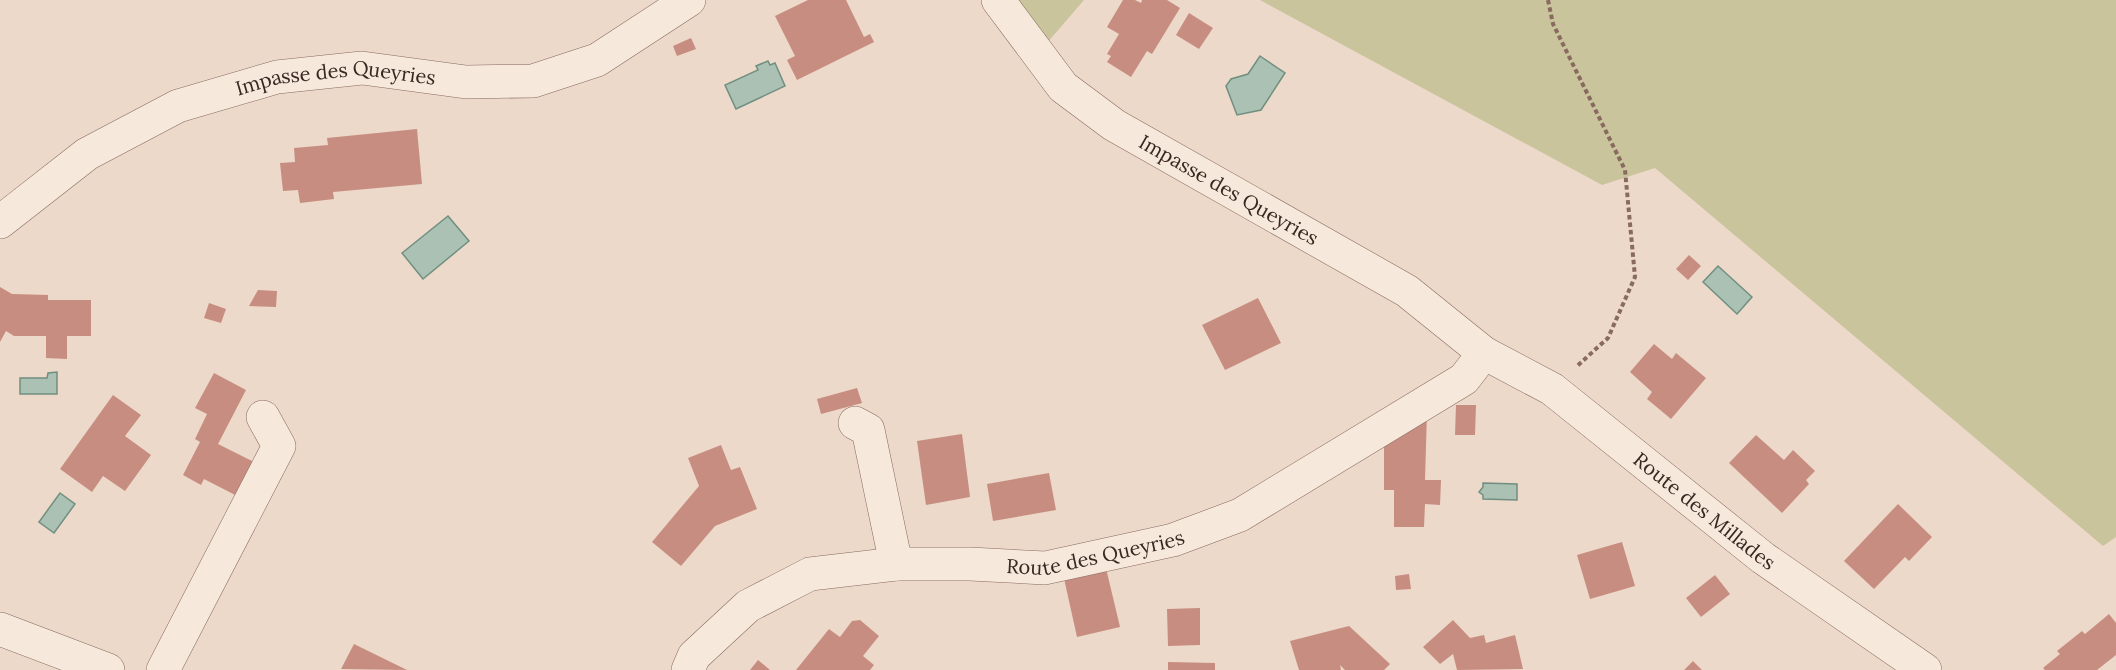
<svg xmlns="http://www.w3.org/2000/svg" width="2116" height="670" viewBox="0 0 2116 670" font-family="Lora,serif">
<rect width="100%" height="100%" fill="#ecd9c9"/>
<path fill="#cac49d" d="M1018 0H1084L1047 43Z
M1260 0H2116V537L2103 546 1655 168 1602 185Z"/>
<path fill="#aac1b4" stroke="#708f80" stroke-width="1.5" d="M1260 56 1285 73 1261 110 1237 115 1226 86 1231 79 1248 74Z
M768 61 770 65 775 63 785 86 736 109 725 85 758 70 756 66Z
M448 216 469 241 423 279 402 253Z
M1718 266 1752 297 1737 314 1703 282Z
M57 372V394H20V378H47L48 373Z
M1483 483 1517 484V500L1483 499V495L1479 492 1483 487Z
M60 493 75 504 54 533 39 522Z"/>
<path fill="#c88d81" d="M808 0H846L864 37 870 34 874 42 797 80 787 60 795 56 775 16Z
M1123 0H1135L1141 3 1142 0H1167L1180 8 1152 54 1147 51 1131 77 1107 62 1111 56 1107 54 1119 34 1107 27Z
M1189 13 1213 28 1199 49 1176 35Z
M691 38 696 49 677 56 673 46Z
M417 129 422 184 333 192 334 199 300 203 298 190 283 191 280 163 295 162 294 148 328 145 327 138Z
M1689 255 1701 266 1688 280 1676 269Z
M0 287 12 294 48 295V300H91V336H67V359L46 358V336H14L6 331 0 342Z
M258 290 277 291 276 307 249 306Z
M1258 298 1281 343 1225 370 1202 325Z
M209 303 226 309 221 323 204 318Z
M1654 344 1672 359 1676 353 1706 378 1671 419 1647 399 1652 392 1630 372Z
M214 373 246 390 218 444 258 464 241 498 204 479 201 485 183 475 200 442 195 439 207 414 195 408Z
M857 388 862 403 821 414 817 399Z
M113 395 141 415 125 436 151 455 125 491 103 476 92 492 60 469Z
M1456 405H1476L1475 435H1455Z
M1427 412 1425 480H1441L1440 505 1425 504 1424 527H1394V490H1384V433Z
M962 434 970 497 926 505 917 441Z
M1756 435 1784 460 1793 450 1815 471 1806 480 1809 484 1782 513 1729 463Z
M721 445 731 470 740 467 757 509 715 526 681 566 652 542 699 486 688 458Z
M1049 473 1056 510 993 521 987 484Z
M1898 504 1932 537 1909 561 1905 557 1874 589 1844 561Z
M1622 542 1635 586 1590 599 1577 555Z
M1105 564 1120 627 1077 637 1063 574Z
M1409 574 1411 589 1396 590 1395 576Z
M1715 575 1730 594 1701 617 1686 598Z
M1200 608V645L1168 646 1167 609Z
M2109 614 2116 623V655L2097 670H2045L2043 668 2060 654 2057 651 2082 631 2085 634Z
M860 620 879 636 863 656 874 665 870 670H796L829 629 840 637 852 621Z
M1453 620 1470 638 1484 635 1486 643 1515 635 1523 669 1457 670 1453 654 1440 664 1423 647Z
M1349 626 1390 664 1384 670H1345L1340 665 1341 670H1299L1290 641Z
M354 644 407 670 341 669Z
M758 660 770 670H750Z
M1693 661 1702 670H1684Z
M1168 662 1215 663V670H1168Z"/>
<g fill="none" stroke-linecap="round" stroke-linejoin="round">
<g stroke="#886a5f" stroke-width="34">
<g id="minor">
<path id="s1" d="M998 0 1063 87 1114 125 1407 291 1484 353 1552 389 1763 558 1925 670"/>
<path id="s2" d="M0 222 87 154 178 106 277 77 362 68 466 82 533 81 597 60 689 0"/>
<path d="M855 423 868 430 896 564"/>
<path d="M0 629 108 670"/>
<path d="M163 670 279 446 263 417"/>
<path id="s3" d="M688 670 694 656 748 606 810 574 896 564H970L1045 568 1173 540 1240 515 1464 379 1484 353"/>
</g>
</g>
<path stroke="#886a5f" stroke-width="4" stroke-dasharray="4.5 3" stroke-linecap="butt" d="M1548 0 1553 24 1625 170 1635 277 1608 338 1576 367"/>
<use href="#minor" stroke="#f7e8dc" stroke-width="33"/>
</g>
<g text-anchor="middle" stroke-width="6" stroke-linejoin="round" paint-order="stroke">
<g font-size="20" fill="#392721" stroke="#f4e5d8">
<text dy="7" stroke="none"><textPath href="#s2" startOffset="375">Impasse des Queyries</textPath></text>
<text dy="7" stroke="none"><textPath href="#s1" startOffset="304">Impasse des Queyries</textPath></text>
<text dy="7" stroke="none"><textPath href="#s1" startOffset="880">Route des Millades</textPath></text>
<text dy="7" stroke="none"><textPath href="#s3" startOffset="446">Route des Queyries</textPath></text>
</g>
</g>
</svg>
